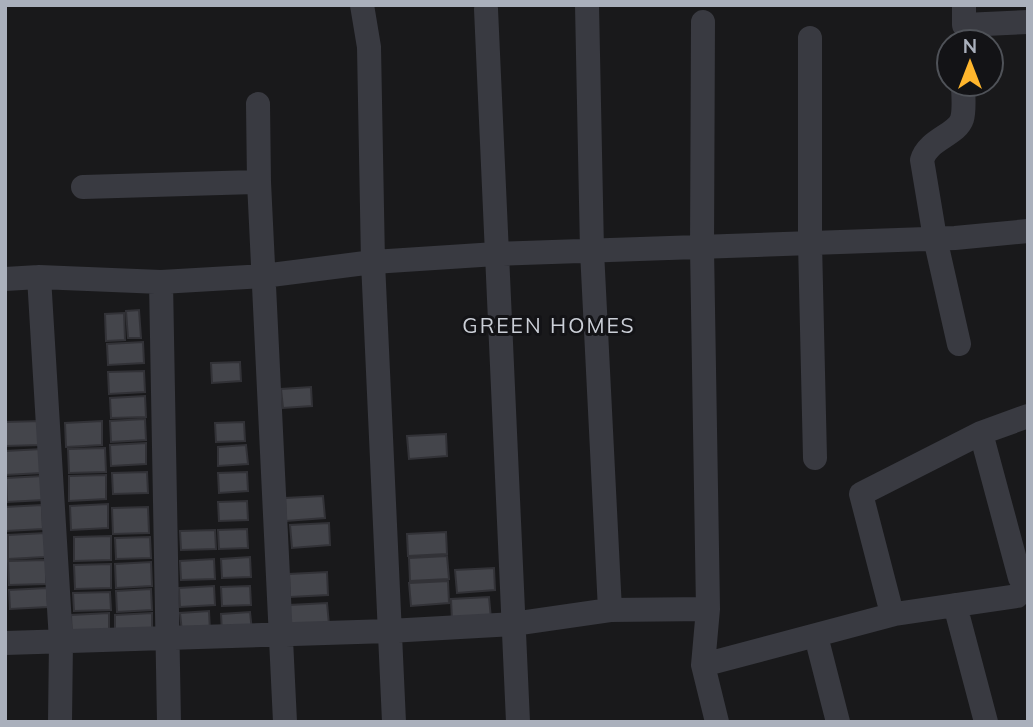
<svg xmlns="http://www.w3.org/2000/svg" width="1033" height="727" viewBox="0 0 1033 727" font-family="Mulish,sans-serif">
<rect width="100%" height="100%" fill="#19191b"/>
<path fill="#44454b" stroke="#323237" stroke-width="2" d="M139 310 141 338H128L126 311Z
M124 313 125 340 106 341 105 314Z
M143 342 144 363 108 365 107 344Z
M240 362 241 381 212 383 211 363Z
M144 371 145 392 109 394 108 372Z
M311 387 312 406 283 408 281 389Z
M145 396 146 417 111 418 110 398Z
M145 419 146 440 111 442 110 421Z
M41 421V445L5 446V422Z
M102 421V445L66 447 65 423Z
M244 422 245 441 216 442 215 423Z
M446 434 447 456 409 459 407 436Z
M146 443V464L111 466 110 445Z
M246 445 248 464 218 466V447Z
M105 448 106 472 69 473 68 449Z
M42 449V473L5 475V451Z
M147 472 148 493 113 494 112 473Z
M247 472 248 491 219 493 218 473Z
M106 475V499L69 501V476Z
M43 476 44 500 7 502 6 478Z
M323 496 325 518 286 521 285 498Z
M247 501 248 520 219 521 218 502Z
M108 504V528L71 530 70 506Z
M42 505 43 529 6 531 5 507Z
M148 507 149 533 113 534 112 508Z
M329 523 330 545 292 548 290 525Z
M247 529 248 548 219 549 218 530Z
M215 530 216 549 181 550 180 531Z
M446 532 447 554 408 556 407 534Z
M45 533V557L8 559V535Z
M111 536V560L74 561V537Z
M150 537 151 558 116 559 115 538Z
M447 556 449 579 410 581 409 558Z
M250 557 251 577 222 578 221 559Z
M214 559 215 579 181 580 180 561Z
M46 560V584L9 585 8 561Z
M151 562 152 586 116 588 115 564Z
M111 564V588L75 589 74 565Z
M494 568 495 590 457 593 455 570Z
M327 572 328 595 290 597 289 574Z
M448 581 449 603 411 606 409 583Z
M214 586 215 605 180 607 179 588Z
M250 586 251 605 222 606 221 587Z
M47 588 48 607 10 609 9 590Z
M151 589 152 610 117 612 116 591Z
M110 592 111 610 74 611 73 593Z
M489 597 491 619 452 621 451 599Z
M327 603 329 625 290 628 289 605Z
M209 611 210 631 182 632 180 613Z
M250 612 252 631 222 633 221 614Z
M109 613V637L72 639 71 615Z
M152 613V636L115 637V615Z"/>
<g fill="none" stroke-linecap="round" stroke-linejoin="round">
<path stroke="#393a41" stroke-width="24" d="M362 5 369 47 373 262 394 722
M587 5 592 251 610 610
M964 5V25L1028 22
M486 9 518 722
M703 22 702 248 708 609 703 665 717 722
M810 38V243L815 458
M258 104 259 182 285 722
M83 187 259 182
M39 277 61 641 60 722
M5 279 39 277 161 282 263 276 373 262 496 254 955 238 1028 231
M161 282 169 722
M959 344 935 238 922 160C928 139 957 135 962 119 965 109 963 94 963 84
M981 433 1020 578
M889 602 861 494 981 433 1028 416
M955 605 986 722
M816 636 838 722
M5 643 389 631 513 624 610 610 708 609
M703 665 895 614 1017 596"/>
</g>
<g text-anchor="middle" stroke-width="6" stroke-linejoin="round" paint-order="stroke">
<g font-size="21" letter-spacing="2" fill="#cbcfd7" stroke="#131316">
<text x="549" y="333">GREEN HOMES</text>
</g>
</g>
<rect width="1033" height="727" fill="none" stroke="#aab0bc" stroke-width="14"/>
<g transform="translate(970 63)"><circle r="33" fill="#131316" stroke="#4f5258" stroke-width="2"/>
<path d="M0-5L12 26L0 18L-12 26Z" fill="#ffb62d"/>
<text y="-10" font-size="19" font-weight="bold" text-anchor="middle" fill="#aab0bc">N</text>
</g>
</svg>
